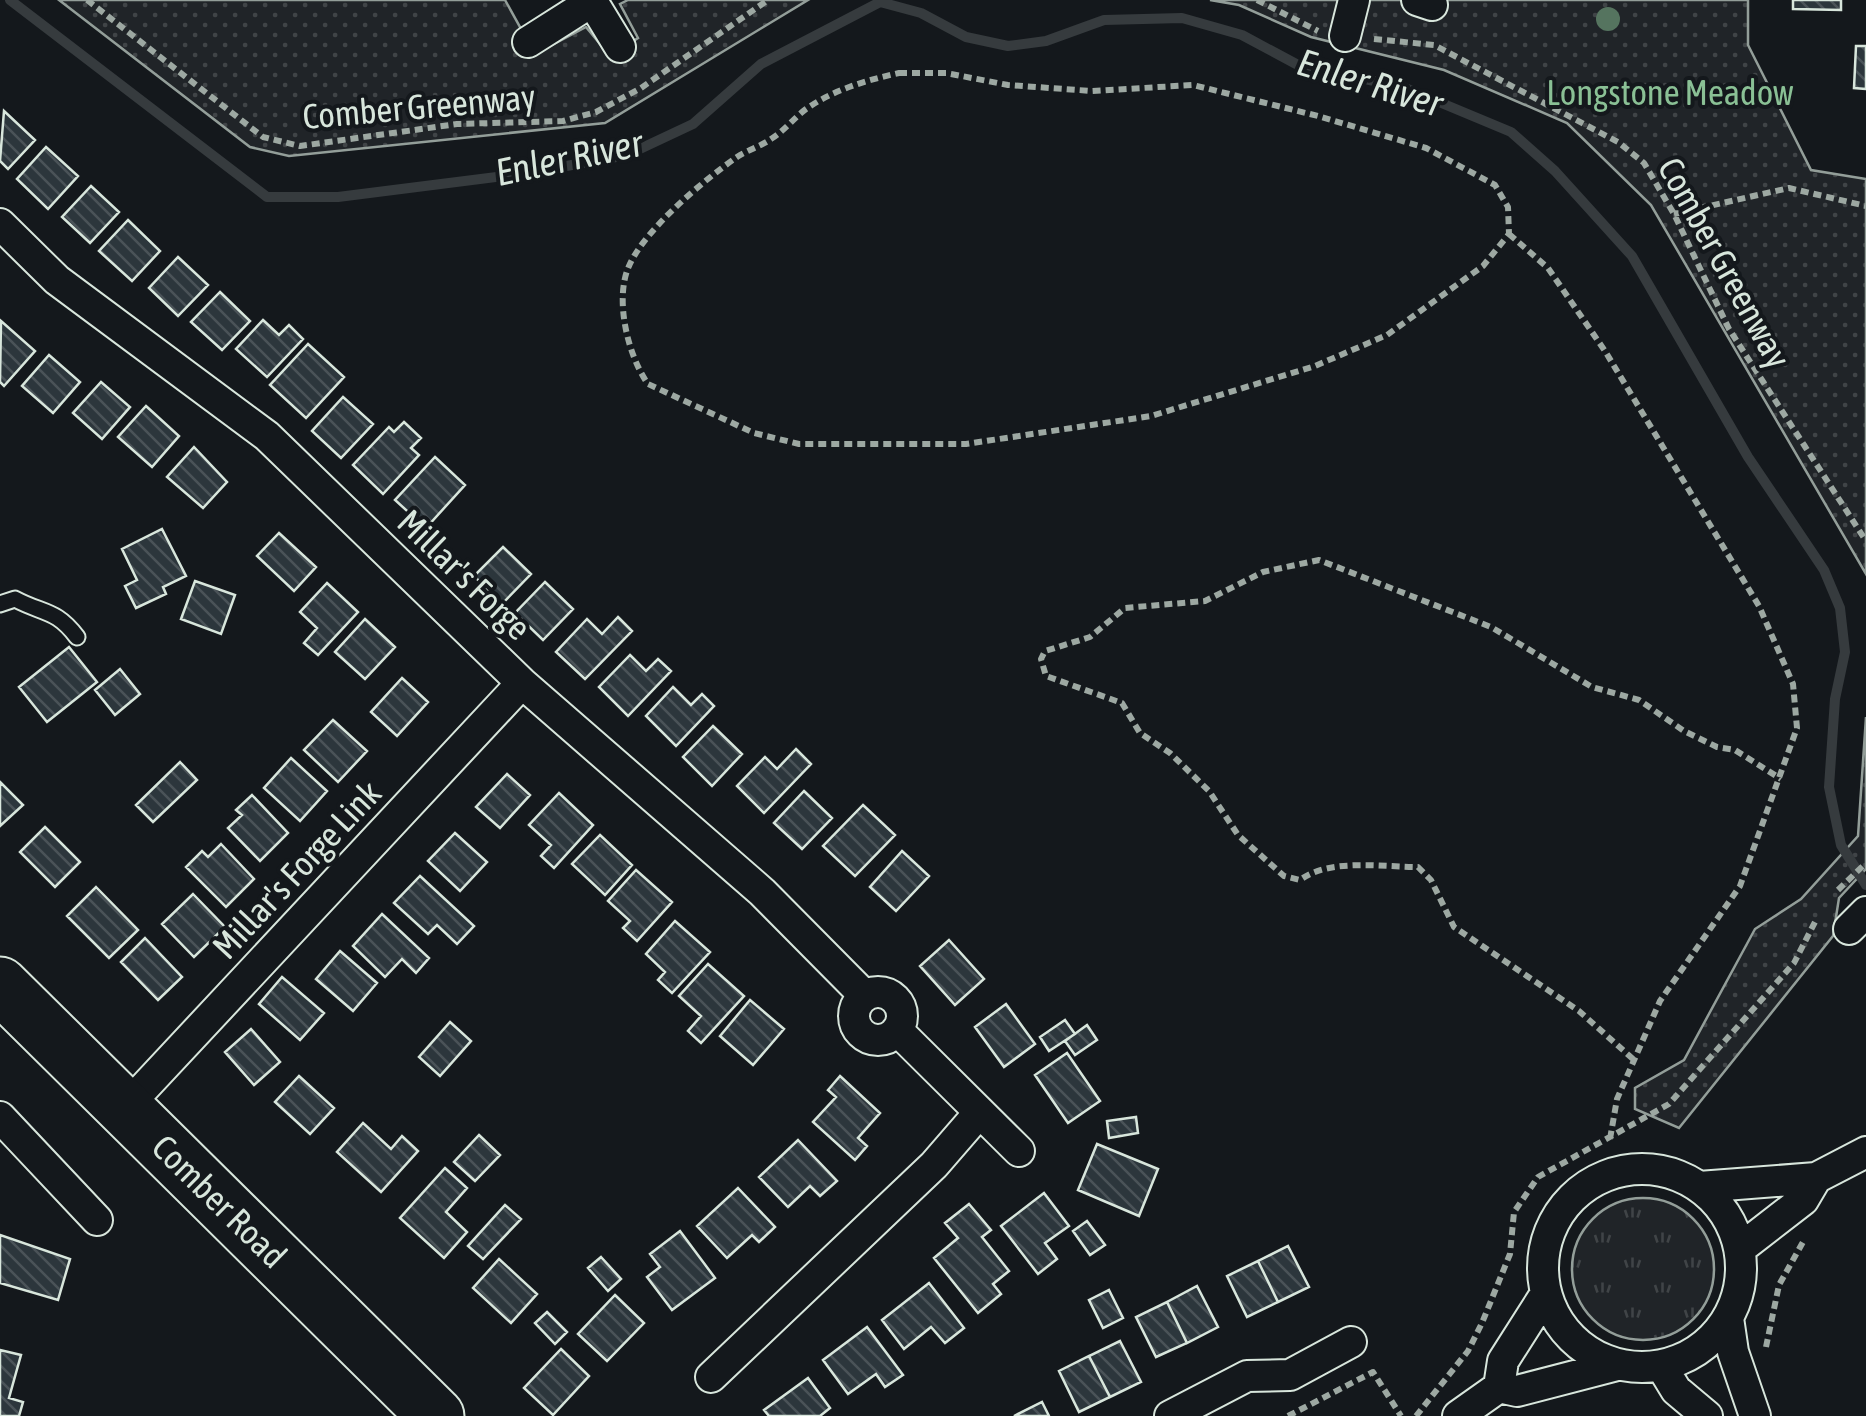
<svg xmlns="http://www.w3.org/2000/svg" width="1866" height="1416" viewBox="0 0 1866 1416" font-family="'Asap Condensed',sans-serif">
<defs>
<pattern id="grass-tufts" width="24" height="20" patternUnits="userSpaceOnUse" patternTransform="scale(2.5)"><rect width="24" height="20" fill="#202428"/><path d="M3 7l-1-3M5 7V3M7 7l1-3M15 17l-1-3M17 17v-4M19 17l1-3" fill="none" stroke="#404447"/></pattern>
<pattern id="park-dots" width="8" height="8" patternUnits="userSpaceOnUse" patternTransform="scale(2.5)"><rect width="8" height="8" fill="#202428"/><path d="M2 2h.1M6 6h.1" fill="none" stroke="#404447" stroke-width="1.8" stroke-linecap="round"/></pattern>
<pattern id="building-back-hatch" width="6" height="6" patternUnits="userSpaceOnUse" patternTransform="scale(2.5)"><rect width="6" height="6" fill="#2c363c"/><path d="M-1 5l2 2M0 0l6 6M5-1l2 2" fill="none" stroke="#4a5358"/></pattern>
</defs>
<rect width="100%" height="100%" fill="#14181c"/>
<path fill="url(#grass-tufts)" stroke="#939e99" stroke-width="2.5" d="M1572 1269a71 71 0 1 1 142 0a71 71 0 1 1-142 0Z"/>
<path fill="url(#park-dots)" stroke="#939e99" stroke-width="2.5" d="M59 0H505L535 54 586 27 610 56 638 38 620 4 628 0H808L605 123 289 156 250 147Z
M1210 0H1403L1442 11 1447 0H1748V45L1811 170 1866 179V574L1651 205 1567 123 1444 70 1311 37 1239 5Z
M1866 717V869L1839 898 1833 936 1679 1128 1635 1109V1088L1684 1060 1755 929 1801 899 1858 836Z"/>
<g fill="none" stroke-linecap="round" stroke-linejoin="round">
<path stroke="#363b3e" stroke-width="10" d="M10 0 267 197H338L528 173 627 155 693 124 761 64 880 2 921 13 966 37 1008 46 1046 41 1104 20 1182 18 1242 35 1298 65 1403 87 1511 132 1555 171 1632 256 1748 457 1824 570 1840 608 1845 652 1835 699 1829 787 1841 845 1866 885"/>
</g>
<path fill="url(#building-back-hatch)" stroke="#d8e6dc" stroke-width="2.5" d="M1793 0H1841V10L1793 9Z
M1856 46H1866V89L1854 88Z
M4 111 35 140 8 169 0 161Z
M46 147 78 176 48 209 17 179Z
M91 186 119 212 90 243 62 217Z
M128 220 160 251 132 281 99 251Z
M178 257 208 285 178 316 149 288Z
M220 292 250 321 222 350 191 322Z
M263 320 279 335 289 325 303 339 267 377 236 349Z
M1 321 35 351 4 386 0 382Z
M308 344 344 377 306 418 270 385Z
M49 355 80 382 53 413 22 386Z
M101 382 130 407 102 439 73 413Z
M343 397 373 424 341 458 312 431Z
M146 406 179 436 152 467 118 437Z
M404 422 421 438 411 448 419 455 383 494 353 465 389 427 394 432Z
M194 447 227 482 203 508 167 477Z
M435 457 465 485 426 528 395 500Z
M162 529 186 576 163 587 166 594 136 608 125 586 137 580 122 549Z
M279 533 316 567 294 591 257 556Z
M503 547 531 574 502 604 474 576Z
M195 581 235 595 221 634 181 619Z
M545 582 573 609 543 640 515 613Z
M327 583 358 612 318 655 304 643 317 628 300 612Z
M618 617 632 631 585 679 556 652 587 619 602 634Z
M365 619 395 647 365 679 335 652Z
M69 647 97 682 47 722 19 687Z
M630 655 646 671 658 659 671 671 628 716 599 687Z
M120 669 140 694 115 715 95 690Z
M402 678 428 702 397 736 371 712Z
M673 687 691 705 702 694 714 706 676 746 646 716Z
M333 720 367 751 338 782 304 750Z
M713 726 742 754 712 786 683 757Z
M796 749 811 764 764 813 737 786 765 757 777 769Z
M291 758 327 791 300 821 264 788Z
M180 762 197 780 153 822 136 805Z
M507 774 530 795 500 828 476 807Z
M0 782 23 805 0 826Z
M804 791 832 818 802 849 774 823Z
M559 793 593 825 554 868 541 856 551 845 529 825Z
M252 795 288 833 260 861 228 828 242 815 236 810Z
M863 805 895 835 855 876 823 846Z
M45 827 80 862 55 887 20 852Z
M455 833 487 862 460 891 428 861Z
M600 835 632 865 605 895 572 864Z
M221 844 254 879 226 907 186 867 202 851 208 857Z
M902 851 929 876 896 911 870 887Z
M636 870 672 902 637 941 623 928 630 921 608 901Z
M420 876 474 926 457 944 437 925 428 934 394 903Z
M96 887 138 930 109 958 67 916Z
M193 894 225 927 194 957 162 924Z
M382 914 429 958 416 973 402 959 385 977 353 946Z
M675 921 710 952 672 993 658 980 665 972 646 954Z
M145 938 182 977 158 1000 121 962Z
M949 940 984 979 955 1005 920 966Z
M340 951 377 983 353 1011 316 979Z
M708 964 744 996 701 1043 688 1031 701 1016 679 996Z
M282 977 324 1013 300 1040 259 1004Z
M750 1000 784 1029 753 1065 720 1036Z
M1006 1004 1035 1044 1004 1067 975 1027Z
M1065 1020 1075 1034 1049 1051 1040 1037Z
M450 1022 471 1041 440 1076 419 1057Z
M1087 1025 1097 1040 1075 1055 1065 1041Z
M251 1029 280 1062 254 1085 225 1052Z
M1067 1053 1100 1101 1068 1123 1035 1075Z
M299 1076 334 1108 310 1134 275 1102Z
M840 1076 880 1113 858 1138 867 1146 855 1160 813 1122 836 1097 828 1090Z
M1136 1117 1138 1133 1109 1138 1107 1121Z
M363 1123 391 1149 402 1136 418 1151 381 1192 337 1152Z
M479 1135 500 1155 475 1181 454 1162Z
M798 1140 837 1181 820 1196 810 1186 788 1207 759 1177Z
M1097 1144 1158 1169 1139 1216 1078 1190Z
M445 1168 467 1188 446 1212 467 1232 444 1258 400 1218Z
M738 1188 775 1227 759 1242 752 1235 727 1258 697 1226Z
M1044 1193 1069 1226 1045 1243 1057 1259 1038 1274 1001 1226Z
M969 1204 991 1230 982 1237 1009 1271 993 1284 1001 1294 978 1313 934 1258 958 1238 945 1223Z
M505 1205 521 1219 483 1259 468 1246Z
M1087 1221 1105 1245 1090 1255 1073 1231Z
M680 1231 715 1278 672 1310 647 1277 660 1267 650 1254Z
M0 1235 70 1259 58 1300 0 1283Z
M1288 1246 1309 1287 1278 1302 1258 1261Z
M601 1257 621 1279 608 1291 588 1268Z
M499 1259 537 1294 511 1323 473 1288Z
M1258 1261 1278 1302 1247 1317 1227 1276Z
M929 1283 964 1328 945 1343 931 1327 904 1349 882 1320Z
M1197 1286 1218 1327 1187 1343 1167 1302Z
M1109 1290 1123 1318 1103 1328 1089 1300Z
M615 1295 644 1323 607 1361 578 1334Z
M1167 1302 1187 1343 1156 1357 1136 1317Z
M547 1312 567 1332 555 1344 535 1323Z
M867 1327 903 1375 885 1387 876 1374 848 1394 823 1360Z
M1120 1341 1141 1382 1110 1397 1089 1356Z
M561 1349 589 1376 553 1415 524 1388Z
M0 1350 21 1355 9 1398 23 1402 19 1416H0Z
M1089 1356 1110 1397 1079 1412 1059 1371Z
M808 1378 830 1408 820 1416H769L764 1410Z
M1042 1402 1049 1416H1014Z"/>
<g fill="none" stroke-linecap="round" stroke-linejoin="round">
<g stroke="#d8e6dc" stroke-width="19">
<path id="lane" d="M0 604 15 599C43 614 56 609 77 637"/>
</g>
<g stroke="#d8e6dc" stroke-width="34">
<path id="street" d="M1417 0 1432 5
M592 1 620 47
M1345 36 1354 0
M528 42 594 0
M0 224 57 280 267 436 522 683 762 892 864 995
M1849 929 1866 912
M854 1016a24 24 0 1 1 48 0a24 24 0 1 1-48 0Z
M897 1030 1019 1151
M126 1107 522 683
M0 1117 97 1220
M1543 1268a99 99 0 1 1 198 0a99 99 0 1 1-198 0Z
M1699 1187 1816 1178
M1741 1248 1803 1200 1816 1178 1866 1152
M1728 1318 1733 1352 1755 1416
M1662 1367 1676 1390 1707 1416
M711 1377 934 1165 979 1113
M1499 1387 1517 1391 1617 1365
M1170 1416 1247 1376 1290 1375 1351 1342
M1458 1416 1499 1387 1503 1361 1545 1295"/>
</g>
<g stroke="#d8e6dc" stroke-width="59">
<g id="highway">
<path id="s1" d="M0 985 436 1416"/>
</g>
</g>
<path stroke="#9da8a2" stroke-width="6" stroke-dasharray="8 5" stroke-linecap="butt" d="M87 0 263 137 300 146 457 124 563 121 596 112 641 88 768 0
M1257 0 1318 31
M1374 39 1434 45 1618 142 1644 163 1674 214 1729 329 1866 541
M899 73H946L1008 85 1092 91 1193 85 1318 116 1426 148 1495 185 1508 207 1509 234 1483 266 1387 335 1315 366 1151 416 966 444H799L754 433 648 384C628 356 614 299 629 266 645 229 704 180 737 157 748 150 761 146 771 139 784 131 794 118 806 109 833 90 867 80 899 73Z
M1674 214 1789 188 1866 206
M1509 234 1548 268 1605 351 1759 606 1793 684 1797 728 1740 886 1660 1001 1617 1099 1610 1139
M1838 890 1866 863
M1633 1059 1579 1011 1454 927 1431 880 1418 867C1381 867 1330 858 1300 880L1284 876 1238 835 1209 791 1170 753 1140 733 1122 703 1046 676 1041 659 1045 651 1090 637 1125 608 1205 601 1263 572 1319 560 1491 627 1592 687 1639 700 1684 731 1717 747 1735 750 1781 779
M1766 1347 1779 1285 1803 1242
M1288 1416 1373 1372 1401 1416
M1416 1416 1468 1351 1482 1323 1510 1254 1514 1212 1538 1177 1669 1104 1794 963 1816 920"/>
<use href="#lane" stroke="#14181c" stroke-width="15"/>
<use href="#street" stroke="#14181c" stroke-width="30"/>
<use href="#highway" stroke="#14181c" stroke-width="55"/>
</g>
<circle fill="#55745f" cx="1608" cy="19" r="12"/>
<g text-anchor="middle" stroke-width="8" stroke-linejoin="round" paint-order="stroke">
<g font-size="35" fill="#8ac095" stroke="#14181c">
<text x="1670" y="105">Longstone Meadow</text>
</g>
<g font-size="35" fill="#d8e6dc" stroke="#14181c">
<text transform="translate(419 107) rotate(-5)" y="12">Comber Greenway</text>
<text transform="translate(1724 263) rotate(61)" y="12">Comber Greenway</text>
<text transform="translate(464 575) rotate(44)" y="12">Millar's Forge</text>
<text transform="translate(297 870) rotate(-47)" y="12">Millar's Forge Link</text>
<text dy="12" stroke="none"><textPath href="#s1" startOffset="308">Comber Road</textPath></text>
</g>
<g font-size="38" font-style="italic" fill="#d8e6dc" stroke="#14181c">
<text transform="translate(1370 83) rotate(17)" y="13">Enler River</text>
<text transform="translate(569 158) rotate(-12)" y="13">Enler River</text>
</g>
</g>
</svg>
